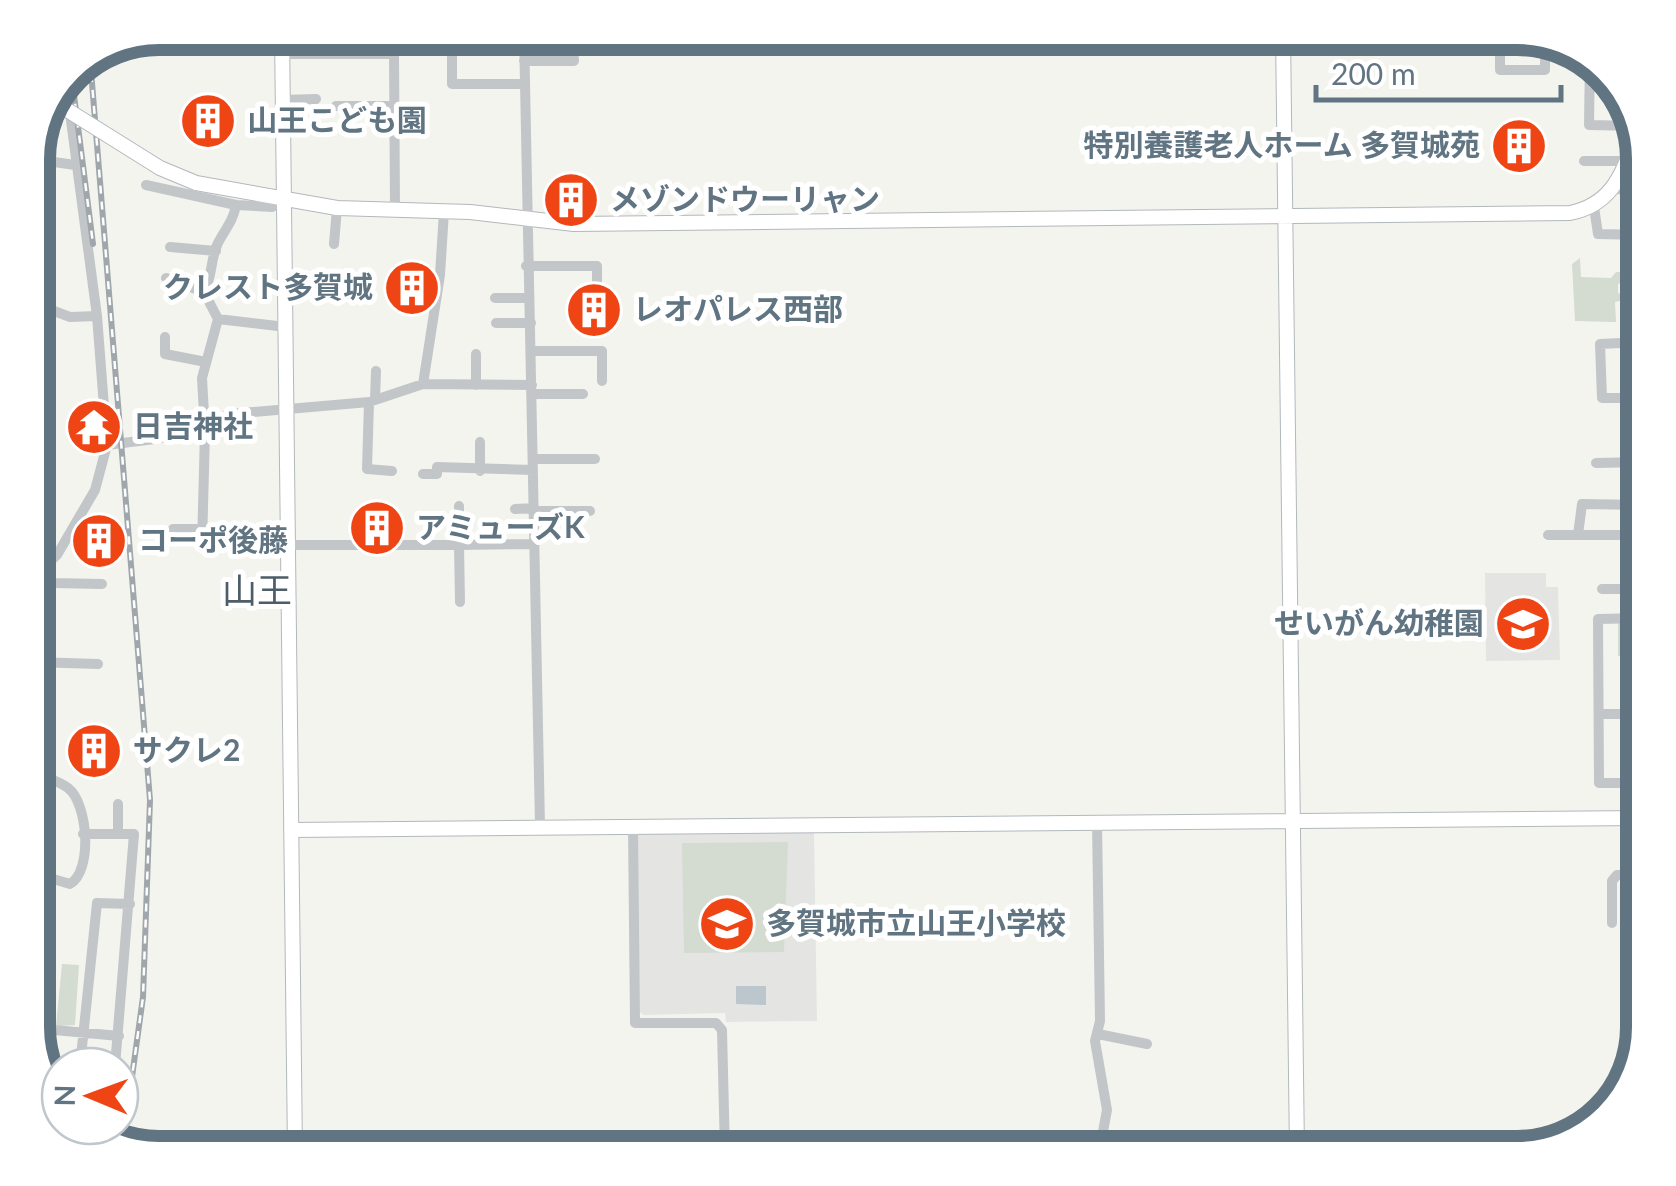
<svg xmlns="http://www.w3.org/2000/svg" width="1676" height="1186" viewBox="0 0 1676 1186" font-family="Lato,'Noto Sans JP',sans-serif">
<rect width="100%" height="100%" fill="#f4f4ef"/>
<path fill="#e4e5e3" d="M1485 573H1546V587H1558L1560 660 1486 661Z
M642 831 814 833 817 1021 726 1022 725 1013 644 1015 638 1011 637 837Z"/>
<path fill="#d4dbd0" d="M1580 258 1581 277 1611 278 1616 272H1632V280L1618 284V293L1630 298 1615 302 1616 322 1575 321 1572 264Z
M1618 614H1633L1632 656H1618Z
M788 842 784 952 684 953 682 843Z
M62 964 79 965 75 1025 56 1026Z"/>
<path fill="#bbc7cc" d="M736 986H766V1005L736 1004Z"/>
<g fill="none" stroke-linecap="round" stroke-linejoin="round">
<g stroke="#b2b8bc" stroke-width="16">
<path id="secondary" d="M282 33 295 1153
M1283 33 1297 1153
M196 183 337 208 470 212 574 224 1570 213C1614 204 1622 172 1638 134
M291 830 1643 818"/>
</g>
<path stroke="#c2c6c9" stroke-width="10" d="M524 33 540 826
M1500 33V70H1545V42
M452 39V84H525
M283 54H394L400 39 524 38
M394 54 395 209
M1590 57 1589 125 1636 126
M524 61H574L572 35
M283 100 316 99
M336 106H395
M33 159 75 165
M1584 161H1627
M146 185 236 205
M1613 189 1643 190
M274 199 272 207 236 205C233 222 225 229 218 243 210 259 213 276 204 292L218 319 286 327
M1594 207 1598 234 1643 235
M334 244 337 208
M170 247 216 251
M526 266H597V293
M166 278 204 292
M495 298H527
M33 303 70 317 97 316
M218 319 202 378 205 432 202 545H459L460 602
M496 323H531
M165 337V354L206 362
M1643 342 1600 344 1602 398H1643
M531 351H602V381
M476 354V385
M423 384 440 275 444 211
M532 394H583
M375 400 376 371
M369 402 367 469 392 471
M480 442V471
M107 445 178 436 230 414 369 402 423 384 532 385
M533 459H595
M1596 463 1643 462
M423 474H437V467L533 470
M459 506V545L535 544
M515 509 534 508
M534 511H590
M173 529H201
M1548 535H1643
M1578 535 1582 504 1643 505
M33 545 37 526 33 525
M37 576 53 583 102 584
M33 578 57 555 95 490 107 445 97 316 66 83
M1602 589H1643
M1643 618 1598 619 1599 783H1643
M33 662 98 664
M1633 677H1643
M1599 714H1643
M47 744 48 779
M118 804V834
M1097 822 1100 1021 1095 1041 1107 1110 1099 1153
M633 826 635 1023H716L722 1030 725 1153
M83 834H134L115 1066
M33 873 70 884C93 871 88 803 68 788 57 779 43 779 33 768
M1612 923V881L1617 875H1643
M33 1007 45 902 33 901
M33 1028 119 1036
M1098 1034 1147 1044
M80 1066 97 903 130 904
M52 1071H60"/>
<use href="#secondary" stroke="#fff" stroke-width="14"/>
<g stroke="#a0a7ac" stroke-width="6">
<path id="rail" d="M90 58 150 800 143 997 123 1142
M71 72 93 244"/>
</g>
<use href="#rail" stroke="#fff" stroke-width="2.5" stroke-dasharray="8" stroke-linecap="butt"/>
<g stroke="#b2b8bc" stroke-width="16" stroke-linecap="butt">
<path id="secondary-bridge" d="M56 103 160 168 196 183"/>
</g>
<use href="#secondary-bridge" stroke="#fff" stroke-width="14"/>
</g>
<defs>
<g id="building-disc" transform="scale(2.875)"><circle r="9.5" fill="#ef4414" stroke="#fff"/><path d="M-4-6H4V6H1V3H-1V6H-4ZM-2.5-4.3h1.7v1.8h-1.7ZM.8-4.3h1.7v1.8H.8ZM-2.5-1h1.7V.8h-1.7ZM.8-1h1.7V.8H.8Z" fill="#fff"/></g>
<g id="temple-disc" transform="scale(2.875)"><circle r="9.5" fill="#ef4414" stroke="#fff"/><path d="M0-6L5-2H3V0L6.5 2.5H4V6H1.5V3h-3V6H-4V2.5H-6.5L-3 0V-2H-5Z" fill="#fff"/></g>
<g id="school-disc" transform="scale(2.875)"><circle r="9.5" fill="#ef4414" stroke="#fff"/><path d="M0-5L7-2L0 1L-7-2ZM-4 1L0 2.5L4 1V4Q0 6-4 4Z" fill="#fff"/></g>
</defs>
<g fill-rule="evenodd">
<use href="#building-disc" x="208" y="121"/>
<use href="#building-disc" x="1519" y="146"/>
<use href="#building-disc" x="571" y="200"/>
<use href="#building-disc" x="412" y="288"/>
<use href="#building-disc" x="594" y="310"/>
<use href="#temple-disc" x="94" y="427"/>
<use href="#building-disc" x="377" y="528"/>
<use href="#building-disc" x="99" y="541"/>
<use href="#school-disc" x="1523" y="624"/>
<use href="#building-disc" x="94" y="751"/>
<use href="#school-disc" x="727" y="924"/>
</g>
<g text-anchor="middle" stroke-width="10" stroke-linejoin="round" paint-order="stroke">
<g font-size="30" font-weight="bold" fill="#607482" stroke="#fff" text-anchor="start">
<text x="247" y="131">山王こども園</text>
<text x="1480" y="156" text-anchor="end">特別養護老人ホーム 多賀城苑</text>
<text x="610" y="210">メゾンドウーリャン</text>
<text x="373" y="298" text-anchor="end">クレスト多賀城</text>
<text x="633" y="320">レオパレス西部</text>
<text x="133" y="437">日吉神社</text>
<text x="416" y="538">アミューズK</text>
<text x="138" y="551">コーポ後藤</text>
<text x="1484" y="634" text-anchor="end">せいがん幼稚園</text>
<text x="133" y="761">サクレ2</text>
<text x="766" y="934">多賀城市立山王小学校</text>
</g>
<g font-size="35" fill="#4f5d67" stroke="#fff">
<text x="257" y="603">山王</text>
</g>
</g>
<path d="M0 0H1676V1186H0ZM159 50H1517A109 109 0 0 1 1626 159V1027A109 109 0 0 1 1517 1136H159A109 109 0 0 1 50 1027V159A109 109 0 0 1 159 50Z" fill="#fff" fill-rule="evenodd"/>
<path fill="none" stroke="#607482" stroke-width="12" d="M159 50H1517A109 109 0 0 1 1626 159V1027A109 109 0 0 1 1517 1136H159A109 109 0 0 1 50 1027V159A109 109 0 0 1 159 50Z"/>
<g transform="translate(90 1096) rotate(271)"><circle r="48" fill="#ffffff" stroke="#bfc7cd" stroke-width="2.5"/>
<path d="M0-8L18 38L0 25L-18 38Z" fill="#ef4414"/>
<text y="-15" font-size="28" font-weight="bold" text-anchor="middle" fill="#607482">N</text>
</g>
<path d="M1316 85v15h245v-15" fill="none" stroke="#607482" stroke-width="5"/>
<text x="1331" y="85" font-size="30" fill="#607482" stroke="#ffffff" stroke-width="8" paint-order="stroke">200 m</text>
</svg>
